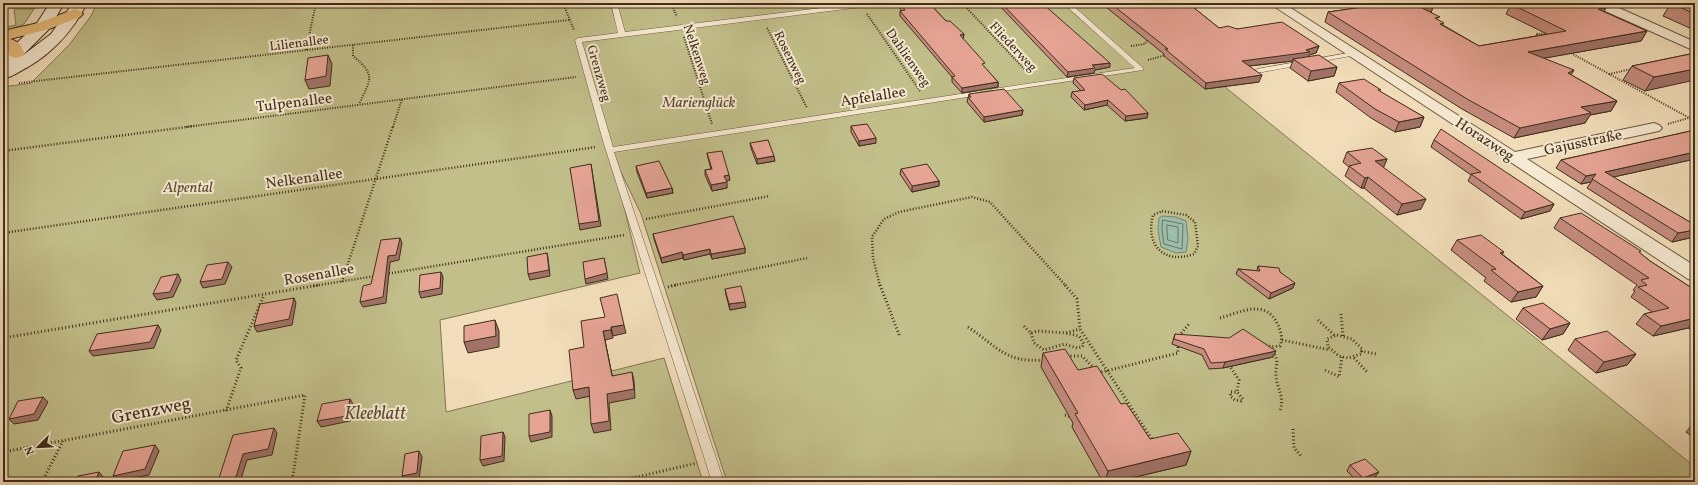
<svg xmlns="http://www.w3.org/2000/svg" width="1698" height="485" viewBox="0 0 1698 485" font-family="Vollkorn,serif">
<rect width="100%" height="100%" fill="#f2deba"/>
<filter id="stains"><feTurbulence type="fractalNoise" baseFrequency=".005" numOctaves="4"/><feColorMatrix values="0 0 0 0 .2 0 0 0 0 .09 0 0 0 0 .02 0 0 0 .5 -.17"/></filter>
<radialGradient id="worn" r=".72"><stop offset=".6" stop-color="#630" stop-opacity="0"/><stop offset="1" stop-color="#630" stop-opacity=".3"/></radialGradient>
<path fill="#c2bf8a" stroke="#817652" d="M97 3H1121L1695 467V482H727L641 214 610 149 640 273 440 320 446 412 664 358 703 482H3V87L31 83 69 45 91 16Z
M14 9H34L24 24 3 32V28L16 25Z"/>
<path fill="#9cbdaa" stroke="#778370" d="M1162 216 1176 217 1186 221 1188 238 1186 252 1176 253 1161 247 1158 230 1159 218Z"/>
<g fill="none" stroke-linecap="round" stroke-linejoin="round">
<path stroke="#6e7562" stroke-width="1" d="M1163 220 1183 224 1182 249 1164 244 1162 230Z
M1167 225 1178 227V243L1168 240Z"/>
<g stroke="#6c5942" stroke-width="1">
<path id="lane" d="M43 3H59C49 10 16 8 3 8V4Z
M611 3H617L625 32 862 3H880L877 5 582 42 613 147 980 91 984 93 980 95 614 152 724 482H712L603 141 575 40 578 38 618 33Z
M1063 3H1070L1143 68V70L990 93 989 91 993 89 1135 68Z
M1354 52 1357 54 1356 55 1257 73 1254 71 1257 69Z"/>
</g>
<g stroke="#6c5942" stroke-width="2">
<path id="street" d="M1269 3H1283L1515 152 1654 123 1659 125 1662 128 1659 131 1527 159 1695 266V281L1688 279Z
M1592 3H1608L1695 42V51L1594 6Z"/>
</g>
<g stroke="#402d1a" stroke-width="2">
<path id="secondary" d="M50 3H64L49 29 22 56 51 34 73 3H87C73 30 55 51 28 67 20 71 12 77 3 79V67L6 65H3V57L37 23Z"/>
</g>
<g stroke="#402d1a" stroke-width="2">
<path id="highway" d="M75 9 80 11 83 14 80 17 49 29 10 39C19 42 21 44 24 53L22 56 16 58 10 56 6 48 3 47V31L38 23Z"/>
</g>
<path stroke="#402d1a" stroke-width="2" stroke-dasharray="1 1.5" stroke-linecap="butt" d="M563 3 574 30
M671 3 677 17
M962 3 1029 74
M96 5 121 3
M867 14 920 91
M767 28 807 108
M684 37 712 124
M1542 37 1537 34 1548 33
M353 45V56C376 75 371 79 359 104
M1131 46 1145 44 1148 38
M306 50 316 3
M1569 52 1695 121
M1148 60 1166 55
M1609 74 1632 69
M19 83 569 20
M1668 124 1695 116
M186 127 576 77
M393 127 402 99"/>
<path stroke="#402d1a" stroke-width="2.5" stroke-dasharray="1 2" stroke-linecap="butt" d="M3 151 194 126
M1162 211 1186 215 1195 222 1198 246 1194 254C1164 265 1145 245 1153 215Z
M646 219 770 196
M3 233 596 147
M386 274 624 235
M342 282 393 126
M313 286 375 276
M671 286 807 258
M880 286 873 258 872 237 884 219 899 212 972 197 990 202 1066 286"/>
<path stroke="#402d1a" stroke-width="3" stroke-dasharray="1 2.5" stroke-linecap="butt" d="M880 285 900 337
M1065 285 1077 299 1080 329 1153 441
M668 287 676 285
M1341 314 1343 336
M1220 318C1241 312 1266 298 1278 325 1281 332 1283 339 1280 346L1271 347 1264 344
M1318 320 1334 335
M1024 326 1031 333 1037 331 1066 333 1080 329
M968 327C998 347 1005 363 1044 360
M1031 333 1034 343 1044 350 1064 344 1077 348 1082 347 1084 344 1079 336 1066 333
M1337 335 1352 339 1362 349 1361 354 1348 358 1339 356 1328 347 1327 339Z
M1179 336 1189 324
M3 338 319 285
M1282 340 1330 350
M1273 351C1280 365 1275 363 1276 376 1277 389 1285 397 1280 410
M1361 351 1376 354
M1067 356H1082L1096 370
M1354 358 1368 373
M1229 365 1239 380 1237 392
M1325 370 1339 377 1342 357
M1098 373 1178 353V343
M1231 392H1237L1243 399 1241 401 1235 400 1230 396Z
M226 411 241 368 236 360 264 295
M1065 415 1071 417
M1293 429 1294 448 1302 457
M3 452 305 395 292 482
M42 482 63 441
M615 482 697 463"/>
<use href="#lane" fill="#f7ead2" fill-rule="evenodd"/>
<use href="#street" fill="#f7ead2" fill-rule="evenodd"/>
<use href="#secondary" fill="#f7ead2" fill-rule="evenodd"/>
<use href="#highway" fill="#e9bf7d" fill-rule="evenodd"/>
</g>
<path fill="#c68d80" stroke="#402d1a" d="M897 3H929L946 21 964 34 963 39 984 67 998 82V87L962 93 952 82V77L900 16V11H902L897 5Z
M997 3H1042L1110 67 1095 70 1094 73 1067 77Z
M1101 3H1188L1219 28 1237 29 1319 46 1316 53 1309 55 1308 56 1337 67 1334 76 1308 81 1290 68 1293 61 1249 66 1259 82 1205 89 1164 56V54Z
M1372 3H1461L1433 7 1431 12 1443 25 1479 46 1547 34 1506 14 1511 4 1604 12 1647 31 1641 41 1544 58 1571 75 1617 101 1611 111 1590 115 1585 123 1514 138 1462 109 1325 22 1328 12 1372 6Z
M1671 3H1695V28L1692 29 1663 16Z
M1695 53 1645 91 1623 80 1632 66Z
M1074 78 1148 113 1147 118 1125 121 1107 105 1084 110 1071 97 1072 92 1081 91 1073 83Z
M1339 83 1380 92 1424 117 1420 127 1395 132 1371 118 1336 92Z
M969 94 1023 110 1022 115 984 122 967 102Z
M851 126 876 143 859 146 851 132Z
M1695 130V159L1613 177 1695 225V236L1694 237 1672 242 1587 188 1591 182 1581 184 1556 168 1561 160Z
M1434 140 1554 204 1550 211 1521 219 1468 181 1471 175 1431 147Z
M750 143 775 161 757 164 751 148Z
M1347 152 1387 159 1383 167 1421 209 1397 215 1364 188H1361L1345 176 1349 167 1343 162Z
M707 153 730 180 726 181 727 188 712 191 705 175V170L711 169 708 158Z
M636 166 672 188 673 193 647 198 637 172Z
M901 169 939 181V186L912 192 900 174Z
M1560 218 1640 253 1650 261 1695 290V333L1688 328 1653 336 1636 324 1644 314 1652 312 1631 297 1635 291 1633 290 1637 285 1554 228Z
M653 234 745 248V253L712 259 710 254 684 260 683 258 662 263 654 239Z
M1457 240 1504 252 1502 254 1543 286 1536 297 1511 302 1484 281 1486 278 1451 250Z
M1258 266 1280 272 1293 288 1269 299 1236 274 1238 269 1257 271Z
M725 289 746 307 730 310 726 295Z
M1523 308 1570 323 1563 334 1542 340 1516 319Z
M1175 334 1273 357 1223 368 1209 369 1202 355 1172 344Z
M1575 339 1636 354 1627 365 1596 373 1568 350Z
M1043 353 1121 404 1150 439 1191 451 1186 465 1114 482H1103L1072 427 1073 423 1041 367Z
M1695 421V439L1686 432Z
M1350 465 1375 477 1365 482H1358L1347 471Z"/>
<path fill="#a17368" stroke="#402d1a" d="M1426 3H1461L1433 7 1431 13 1418 6Z
M1606 8 1601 17 1598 9Z
M1695 23V28L1692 29Z
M1647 31 1641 41 1523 62 1528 52Z
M964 34 963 39 960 35Z
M1319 46 1316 53 1309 55 1307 59H1293V61L1240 67 1242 61 1306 50Z
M328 55 332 64 330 86 309 89 305 80Z
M1110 63V67L1095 70 1094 73 1067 77 1068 72 1092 65Z
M1337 67 1334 76 1308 81 1311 71Z
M1695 69V80L1645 91 1654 77Z
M1574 70 1568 80V73Z
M1262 75 1259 82 1205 89 1206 83Z
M998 82V87L962 93V88Z
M1108 100 1107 105 1084 110 1085 105Z
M1617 101 1611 111 1590 115 1585 123 1514 138 1520 128 1581 107Z
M1023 110 1022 115 984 122V117Z
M1148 113 1147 118 1125 121 1126 116Z
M1424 117 1420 127 1395 132 1399 122Z
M876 138V143L859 146V141Z
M1695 152V159L1600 180 1605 172Z
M774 156 775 161 757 164V159Z
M1387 159 1383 169 1375 161Z
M591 164 601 226 580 230 579 224Z
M1596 174 1591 182 1581 184 1586 176Z
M729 175 730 180 724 182V176Z
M1368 177 1364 188H1361L1365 178Z
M939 181V186L912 192V186Z
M727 182V188L712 191 711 185Z
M672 188 673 193 647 198 646 193Z
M1426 199 1421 209 1397 215 1402 204Z
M1554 204 1550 211 1521 219 1525 212Z
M1695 230V236L1694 237 1672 242 1678 233Z
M400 238 402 243 399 260 390 262 386 303 363 307 360 302Z
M745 248V253L712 259 711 254Z
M710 249V254L684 260 683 255Z
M682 252 683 258 662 263 661 258Z
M547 253 548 258 550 276 530 280 528 274Z
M604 258 608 279 586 284 585 279Z
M228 262 232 267 225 284 203 288 200 282Z
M441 272 443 277 442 294 421 298 419 292Z
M178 274 181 280 173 297 157 300 153 294Z
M1295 283 1293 288 1269 299 1271 293Z
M1543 286 1536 297 1511 302 1518 292Z
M294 298 296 303 292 325 257 332 254 326Z
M745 302 746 307 730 310 729 304Z
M1695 318V319L1688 328 1653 336 1661 326Z
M495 320 499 331V347L468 353 464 342Z
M1570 323 1563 334 1542 340 1550 329Z
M158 325 161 330 154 348 93 356 89 351Z
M624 325 626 333 613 336 611 327Z
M611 330 613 338 605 340 614 385 603 331Z
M1276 351 1273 357 1223 368 1225 362Z
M1636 354 1627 365 1596 373 1604 362Z
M632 372 634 381 635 398 609 403 611 430 594 433 591 424 607 394Z
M589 387 591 396 576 399 573 390Z
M43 397 48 402 38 420 14 424 9 419Z
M350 399 353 404 350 421 321 427 317 421Z
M550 410 552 416V437L531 442 529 436Z
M274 428 277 433 272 455 247 460 240 482H219L218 481 243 454Z
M503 432 505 437 504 461 483 466 480 460Z
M155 445 159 451 149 475 117 481 113 476Z
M419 451 422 457 419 479 405 482 402 476Z
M1191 451 1186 465 1114 482H1105L1108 471Z
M99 472 104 478 102 482H95Z
M1379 472 1375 477 1365 482H1361L1363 478Z"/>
<path fill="#e6a495" stroke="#402d1a" d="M899 3H929L946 21H950L964 34 960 35 985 63 982 64 998 82 962 88 952 77 955 76 900 11 905 10Z
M1001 3H1042L1110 63 1092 65 1095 68 1068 72Z
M1110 3H1188L1219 28 1228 26 1237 29 1282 22 1319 46 1306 50 1310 52 1242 61 1262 75 1206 83 1165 49H1168Z
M1377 3H1435L1418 6 1440 17 1435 18 1444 23 1440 24 1479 46 1566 31 1511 4 1518 3H1596L1606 8 1598 9 1647 31 1528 52 1574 70 1568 73 1617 101 1581 107 1591 113 1520 128 1467 99 1328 12 1377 5Z
M1671 3H1695V14Z
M1695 53V69L1654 77 1632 66Z
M328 55 326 76 305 80 308 58Z
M1319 55 1337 67 1311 71 1293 59Z
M1102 74 1121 90 1125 89 1148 113 1126 116 1108 100 1085 105 1072 92 1085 90 1074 78Z
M1364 79 1381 90H1378L1424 117 1399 122 1375 109 1339 83Z
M1004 89 1023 110 984 117 968 97H971L969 94Z
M867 124 876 138 859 141 851 126Z
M1441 129 1554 204 1525 212 1471 174 1481 172 1434 140Z
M1695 130V152L1605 172 1695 225V230L1678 233 1592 179 1596 174 1586 176 1561 160Z
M768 140 774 156 757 159 750 143Z
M1372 148 1387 159 1375 161 1426 199 1402 204 1368 177 1365 178 1349 166 1361 163 1347 152Z
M722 151 729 175 724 176 727 182 711 185 705 170 712 169 707 153Z
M659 161 672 188 646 193 636 166Z
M591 164 599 221 579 224 570 168Z
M927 164 939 181 912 186 901 169Z
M1581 213 1641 251 1639 252 1650 261 1695 290V318L1661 326 1644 314 1669 308 1638 287 1647 285 1641 280 1649 278 1560 218Z
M733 216 745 248 711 254 710 249 683 255 682 252 661 258 653 234Z
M1481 235 1504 252 1500 253 1543 286 1518 292 1491 270 1496 269 1457 240Z
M400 238 396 255 388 256 383 297 360 302 363 286 371 284 381 240Z
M547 253 549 270 528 274 527 257Z
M604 258 607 273 585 279 583 262Z
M228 262 222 279 200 282 207 265Z
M1258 266 1279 268 1280 272 1295 283 1271 293 1238 269 1260 271Z
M441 272 440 288 419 292 420 275Z
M178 274 170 292 153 294 161 277Z
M741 286 745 302 729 304 725 289Z
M617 294 624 325 611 327V330L603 331 612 376 632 372 634 389 607 394 609 421 591 424 589 387 573 390 569 350 584 347 581 321 605 317 600 298Z
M294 298 289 319 254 326 260 304Z
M1543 303 1570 323 1550 329 1523 308Z
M495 320 496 336 464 342V326Z
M158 325 150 342 89 351 97 334Z
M1243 329 1276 351 1225 362 1211 363 1204 349 1174 339 1175 334 1229 338Z
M1607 331 1636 354 1604 362 1575 339Z
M1065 349 1078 370 1097 366 1121 404 1126 403 1150 439 1178 433 1191 451 1108 471 1075 414 1078 413 1043 353Z
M43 397 34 414 9 419 18 401Z
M350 399 347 416 317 421 322 404Z
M550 410V432L529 436V414Z
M274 428 268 449 243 454 236 477 218 481 233 435Z
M503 432 502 456 480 460 481 436Z
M155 445 145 469 113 476 123 451Z
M419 451 417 473 402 476 405 454Z
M1365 459 1379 472 1363 478 1350 465Z
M99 472 95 482H75L78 476Z"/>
<g text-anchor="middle" stroke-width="4" stroke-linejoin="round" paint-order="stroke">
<g font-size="13" fill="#402d1a" stroke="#f7ead2">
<text transform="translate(299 42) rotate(-7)" y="5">Lilienallee</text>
<text transform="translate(1014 46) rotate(47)" y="5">Fliederweg</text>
<text transform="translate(698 54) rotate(72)" y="5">Nelkenweg</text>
<text transform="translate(791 57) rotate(64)" y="5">Rosenweg</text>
<text transform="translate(909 57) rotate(55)" y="5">Dahlienweg</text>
<text transform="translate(600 73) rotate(74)" y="5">Grenzweg</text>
</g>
<g font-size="15" fill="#402d1a" stroke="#f7ead2">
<text transform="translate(873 96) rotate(-9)" y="5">Apfelallee</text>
<text transform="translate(294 102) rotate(-7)" y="5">Tulpenallee</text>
<text transform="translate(1485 139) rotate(33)" y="5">Horazweg</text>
<text transform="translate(1583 142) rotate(-12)" y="5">Gajusstraße</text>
<text transform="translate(304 178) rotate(-8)" y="5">Nelkenallee</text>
<text transform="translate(319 274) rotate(-10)" y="5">Rosenallee</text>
</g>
<g font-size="15" font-style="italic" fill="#5a4a30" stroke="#f7ead2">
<text x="699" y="107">Marienglück</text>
<text x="188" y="192">Alpental</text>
</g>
<g font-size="18" fill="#402d1a" stroke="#f7ead2">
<text transform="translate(151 410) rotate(-11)" y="6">Grenzweg</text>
</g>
<g font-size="18" font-style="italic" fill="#5a4a30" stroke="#f7ead2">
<text x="375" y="419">Kleeblatt</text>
</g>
</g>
<rect width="1698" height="485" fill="none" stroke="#f2deba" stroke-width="16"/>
<rect x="4" y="4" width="1690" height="477" fill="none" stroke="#402d1a" stroke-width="2"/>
<rect x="8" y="8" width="1682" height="469" fill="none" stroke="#402d1a"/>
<g transform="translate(38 447) rotate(246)" stroke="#f7ead2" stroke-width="3" paint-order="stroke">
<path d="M0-3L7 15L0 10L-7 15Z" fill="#402d1a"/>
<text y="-6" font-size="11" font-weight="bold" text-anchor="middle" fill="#402d1a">N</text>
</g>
<rect width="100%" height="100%" filter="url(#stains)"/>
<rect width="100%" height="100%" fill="url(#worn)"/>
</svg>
